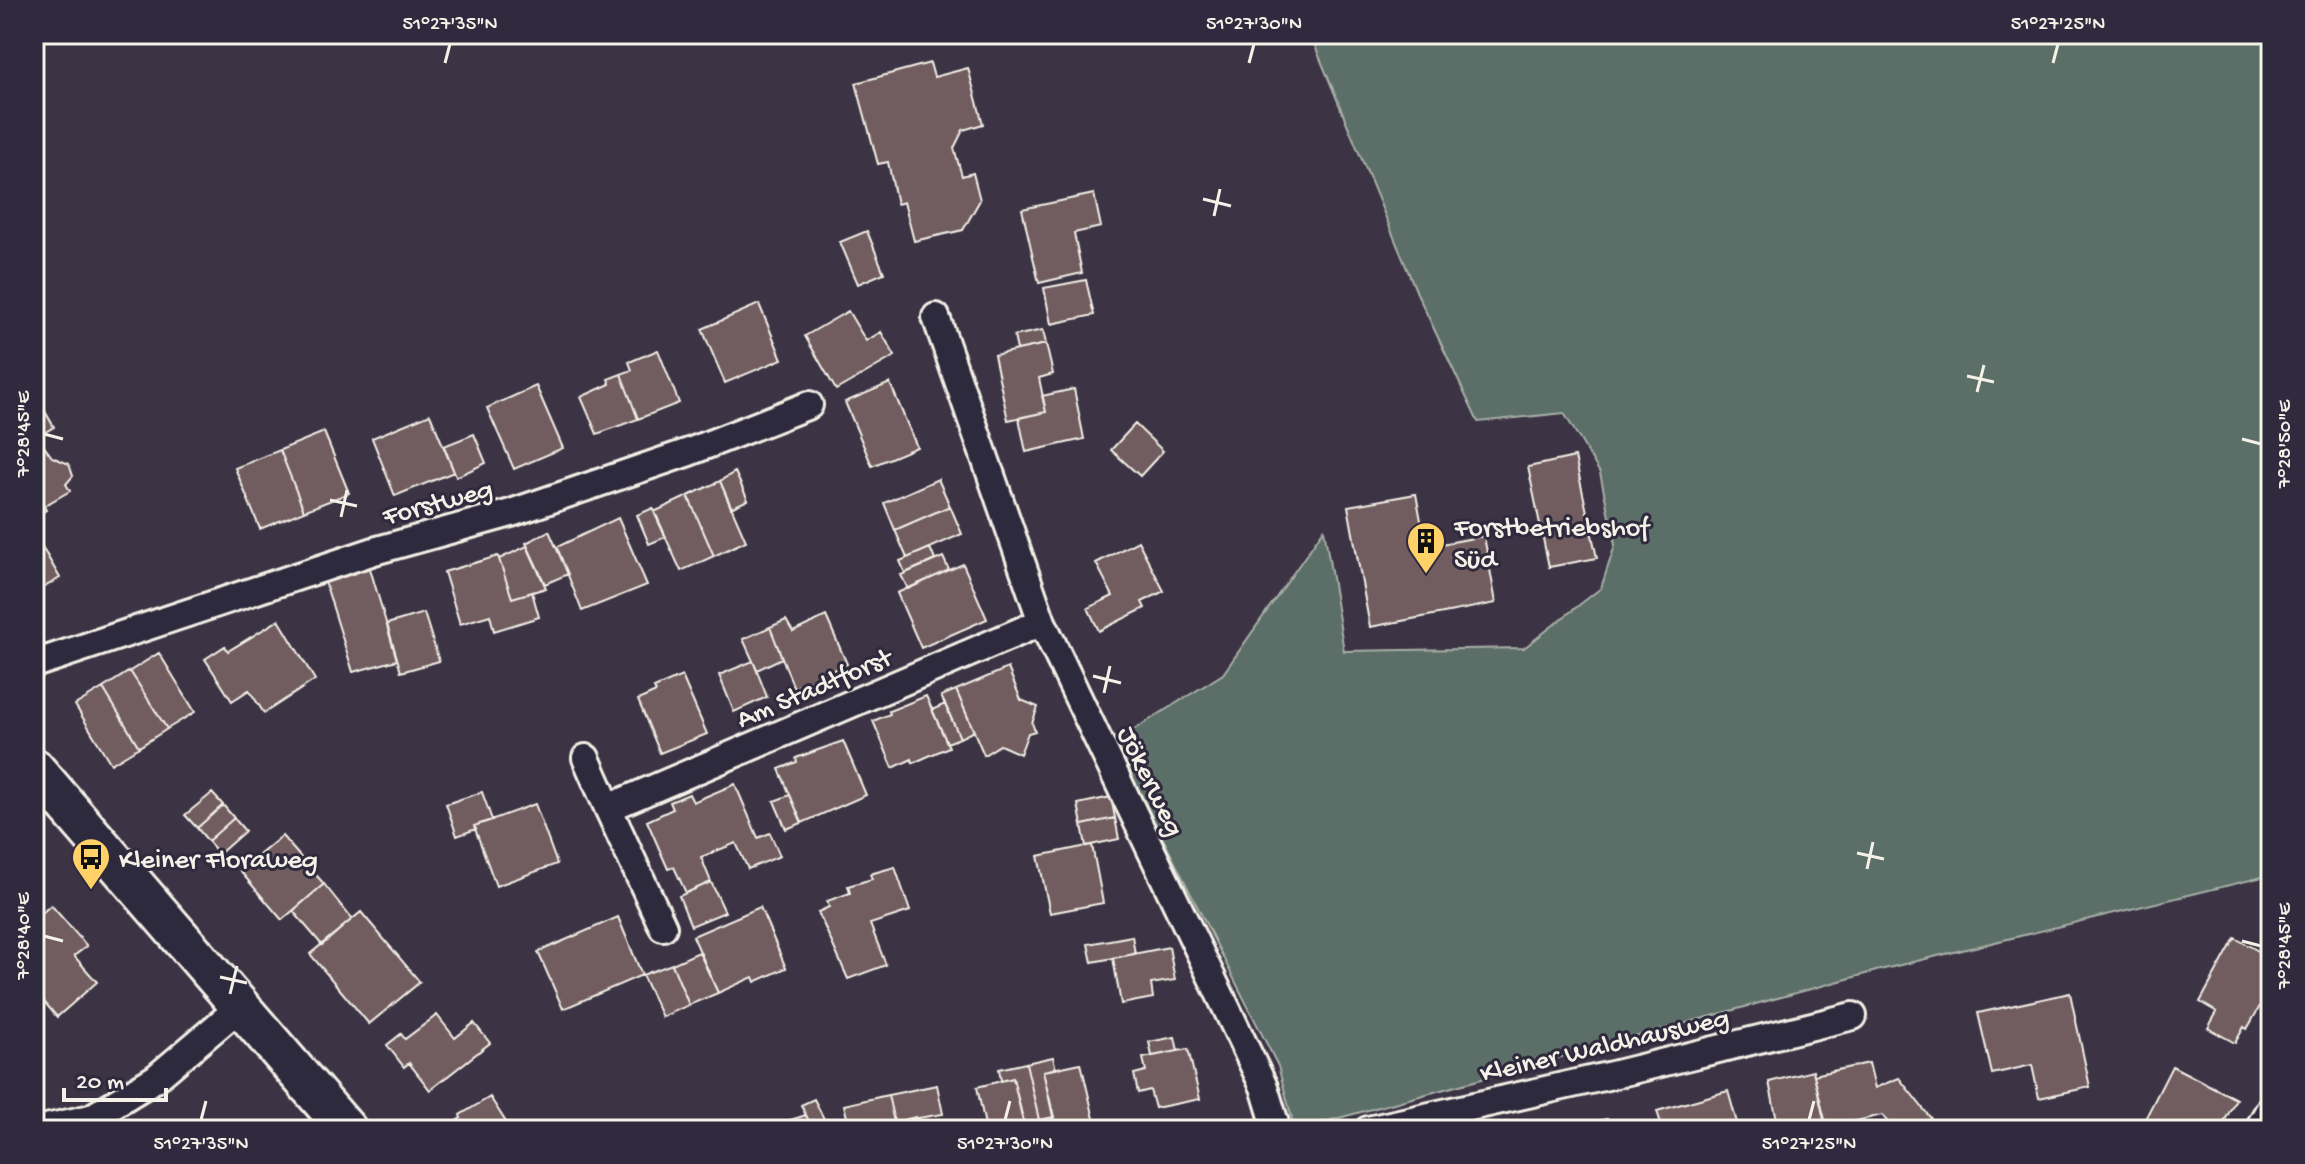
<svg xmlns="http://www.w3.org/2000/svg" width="2305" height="1164" viewBox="0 0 2305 1164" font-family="'Gochi Hand',sans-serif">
<rect width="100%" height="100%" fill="#3c3444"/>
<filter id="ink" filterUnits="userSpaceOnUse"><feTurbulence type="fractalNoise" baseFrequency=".0125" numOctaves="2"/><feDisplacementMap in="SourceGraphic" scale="16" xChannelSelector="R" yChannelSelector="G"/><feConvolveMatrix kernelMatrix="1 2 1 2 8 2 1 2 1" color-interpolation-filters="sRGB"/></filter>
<g filter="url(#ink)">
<path fill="#5b6e67" stroke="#a8b0a8" stroke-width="2" d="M1310 34H2271V875L1880 970 1295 1130 1278 1066 1114 742 1223 674 1324 529 1344 651 1524 648 1601 588 1615 545 1600 473 1564 413 1478 422 1417 293Z"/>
<path fill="#715b5f" stroke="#f4f1e8" stroke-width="2" d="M930 63 934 77 968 68 983 124 963 130 954 148 962 176 973 173 980 200 963 230 914 241 904 202 897 204 888 162 878 164 856 83Z
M1094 194 1101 227 1074 233 1082 273 1039 283 1022 209Z
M867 231 884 273 858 284 840 242Z
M1086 280 1094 315 1051 324 1044 288Z
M759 304 782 359 725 383 702 329Z
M848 311 866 341 881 332 895 356 836 390 805 336Z
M1043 330 1046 344 1017 350 1014 336Z
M1046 344 1053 374 1039 378 1046 412 1008 420 994 355Z
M658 350 679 403 638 419 621 374 632 370 629 362Z
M621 374 638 419 597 434 581 397 610 384 608 379Z
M890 383 917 447 872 466 845 402Z
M536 386 563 448 514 469 487 408Z
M1074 389 1084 439 1026 452 1019 418 1046 412 1042 396Z
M39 401 54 427 37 437 52 457 69 464 73 476 66 484 70 491 44 506 46 510 34 517V404Z
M430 414 454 472 395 496 372 438Z
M1135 424 1163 451 1140 476 1111 450Z
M324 432 349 493 304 511 280 450Z
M474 434 486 463 456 477 444 446Z
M280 450 304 511 260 529 235 468Z
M1575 457 1597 558 1549 567 1528 467Z
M735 472 748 500 731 508 720 481Z
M938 479 950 506 895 530 884 503Z
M720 481 746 541 714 556 688 496Z
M1416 494 1426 547 1484 536 1496 603 1370 627 1348 506Z
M688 496 714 556 681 571 654 512Z
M950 506 962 534 907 558 895 530Z
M653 508 666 537 649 544 637 515Z
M618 518 647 585 582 611 557 547Z
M549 531 568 574 545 584 526 543Z
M34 533 60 578 34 593Z
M1138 541 1164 591 1142 602 1145 608 1099 631 1088 608 1113 596 1096 563Z
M527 546 546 588 512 598 499 559Z
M930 548 935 560 905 573 900 561Z
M498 556 512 598 532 592 539 617 494 631 490 615 460 624 444 572Z
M943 557 949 570 908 589 901 575Z
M963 564 987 619 921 648 897 593Z
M369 565 397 660 353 672 324 579Z
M424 613 439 661 401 672 387 624Z
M826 616 847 664 794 688 770 627 786 620 793 632Z
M279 620 315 680 264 713 249 690 232 701 205 659 225 646 228 651Z
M770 627 782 658 757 670 743 639Z
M159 653 195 712 167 729 130 671Z
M753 661 767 697 734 712 719 675Z
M1008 668 1021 700 1038 707 1032 723 1035 731 1028 733 1020 754 1000 745 984 755 956 690Z
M130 671 167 729 139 747 103 688Z
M682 676 707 734 660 753 638 700 656 692 654 688Z
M103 688 139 747 111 764 75 705Z
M956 690 974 731 960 738 941 696Z
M926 696 949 747 913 763 912 759 893 768 873 721 890 714 889 711Z
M945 704 960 738 947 743 932 710Z
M843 741 866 795 802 823 779 769 797 762 796 758Z
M735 784 758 838 770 833 780 856 748 869 736 843 701 857 711 882 686 893 674 867 668 869 647 821 673 809 670 802 689 794 693 802Z
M482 792 492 820 474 826 476 829 457 836 446 804Z
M212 793 223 805 197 828 185 815Z
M790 795 802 823 786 829 774 801Z
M1111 797 1115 818 1082 825 1078 804Z
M535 804 557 864 496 886 474 826Z
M223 805 234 818 208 841 197 828Z
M234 818 245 831 219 854 208 841Z
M1115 818 1119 839 1086 846 1082 825Z
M282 836 324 884 282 920 240 871Z
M1092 845 1103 903 1050 913 1038 856Z
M895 867 910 911 870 924 886 965 848 979 818 912 829 907 827 901 850 893 848 886 872 879 870 874Z
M711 882 725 912 691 926 679 896Z
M324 884 352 919 322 945 293 911Z
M51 905 87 946 74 956 97 982 57 1017 34 990V920Z
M760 907 786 968 755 982 753 977 718 993 693 936Z
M361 912 420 982 369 1024 310 954Z
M618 917 642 975 563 1009 538 952Z
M1132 936 1135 954 1092 962 1088 944Z
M2235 938 2271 958V987L2247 1029 2244 1027 2235 1043 2208 1028 2217 1012 2200 1002Z
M1169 947 1175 980 1151 984 1153 998 1121 1004 1113 958Z
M699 952 718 993 689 1005 672 964Z
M672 964 689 1005 662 1017 642 975Z
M2070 993 2090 1087 2039 1098 2032 1065 1992 1074 1978 1013Z
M437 1015 455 1038 474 1023 490 1043 430 1090 409 1063 404 1067 387 1045 401 1034 405 1039Z
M1175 1037 1178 1051 1152 1056 1149 1042Z
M1188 1049 1200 1099 1155 1108 1150 1090 1138 1093 1134 1074 1146 1071 1143 1058Z
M1053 1057 1056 1069 1043 1071 1054 1117 1039 1120 1026 1063Z
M1026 1063 1039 1120 1024 1123 1013 1078 1001 1081 999 1069Z
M1081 1063 1095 1123 1056 1130 1043 1071Z
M1869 1063 1875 1088 1899 1078 1940 1130H1894L1882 1115 1826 1128 1814 1075Z
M2172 1066 2236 1099 2220 1130H2147L2141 1127Z
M1813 1071 1825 1120 1779 1130 1769 1082Z
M1013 1078 1025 1130H986L977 1087Z
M937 1085 943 1114 894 1122 888 1095Z
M1728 1091 1739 1130H1663L1657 1111Z
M888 1095 894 1122 871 1128 872 1130H850L844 1105Z
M490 1097 511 1130H442L461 1118 460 1115Z
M814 1099 826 1123 813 1130 801 1105Z
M806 1115 813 1130H784L781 1123Z
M916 1117 921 1130H896L894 1122Z
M1607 1119 1609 1130H1561V1129Z"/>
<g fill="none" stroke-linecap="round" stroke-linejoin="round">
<g stroke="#f4f1e8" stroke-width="32">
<path id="minor" d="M936 317 1042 622 1264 1087 1277 1130
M34 664 374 551 511 513 689 452 809 405
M586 758 608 808
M663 927 608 808 1042 622
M37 1130 91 1118 156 1078 241 1006
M1368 1130 1612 1075 1853 1016
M2258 1130 2271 1107"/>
</g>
<g stroke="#f4f1e8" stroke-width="44">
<path id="secondary" d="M34 768 347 1130"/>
</g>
<use href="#minor" stroke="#2f2a3d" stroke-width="26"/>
<use href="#secondary" stroke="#2f2a3d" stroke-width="38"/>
</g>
</g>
<path fill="none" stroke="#f4f1e8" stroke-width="3" d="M445 63 450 44M1249 63 1254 44M2053 63 2058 44M1203 199 1231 206M1214 216 1220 189M1967 376 1994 382M1977 392 1984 365M44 434 63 439M2242 439 2261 444M330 500 357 506M341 517 347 490M1093 676 1121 683M1104 693 1110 666M1857 853 1884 859M1867 869 1873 842M44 936 63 941M2242 941 2261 946M220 977 247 983M230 994 237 966M201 1120 206 1101M1005 1120 1010 1101M1809 1120 1814 1101"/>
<defs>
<g id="building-pin" transform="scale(2)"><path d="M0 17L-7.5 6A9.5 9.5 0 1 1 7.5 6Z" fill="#ffd166" stroke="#2f2a3d"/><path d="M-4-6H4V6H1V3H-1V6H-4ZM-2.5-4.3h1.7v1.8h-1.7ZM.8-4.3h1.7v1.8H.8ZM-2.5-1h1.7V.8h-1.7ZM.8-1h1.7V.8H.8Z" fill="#111"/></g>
<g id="bus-pin" transform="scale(2)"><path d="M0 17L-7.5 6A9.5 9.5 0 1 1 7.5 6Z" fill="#ffd166" stroke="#2f2a3d"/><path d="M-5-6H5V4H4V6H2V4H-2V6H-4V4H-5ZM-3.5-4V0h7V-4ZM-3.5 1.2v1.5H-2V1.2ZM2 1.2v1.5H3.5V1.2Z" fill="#111"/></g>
</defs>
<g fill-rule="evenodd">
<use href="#building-pin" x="1426" y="541"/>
<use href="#bus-pin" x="91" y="857"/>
</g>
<g text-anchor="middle" stroke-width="6" stroke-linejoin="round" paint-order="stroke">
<g font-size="28" fill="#f4f1e8" stroke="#2f2a3d">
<text transform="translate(437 500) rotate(-15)" y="10">Forstweg</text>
<text transform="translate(813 686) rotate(-23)" y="10">Am Stadtforst</text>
<text transform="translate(1153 780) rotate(64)" y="10">Jökerweg</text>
<text transform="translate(1604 1043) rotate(-13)" y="10">Kleiner Waldhausweg</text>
</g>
<g font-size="28" fill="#f4f1e8" stroke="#2f2a3d" text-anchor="start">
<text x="1454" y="535">Forstbetriebshof<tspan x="1454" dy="32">Süd</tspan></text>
<text x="119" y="867">Kleiner Floraweg</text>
</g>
</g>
<rect width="2305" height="1164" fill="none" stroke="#2f2a3d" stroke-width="88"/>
<path d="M64 1088v12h102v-12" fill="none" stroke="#f4f1e8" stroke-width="4"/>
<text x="76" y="1088" font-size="24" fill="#f4f1e8" stroke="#2f2a3d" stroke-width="6" paint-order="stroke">20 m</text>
<rect x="44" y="44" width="2217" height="1076" fill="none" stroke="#f4f1e8" stroke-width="3"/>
<g font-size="20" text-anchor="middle" fill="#f4f1e8">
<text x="450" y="29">51°27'35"N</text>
<text x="1254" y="29">51°27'30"N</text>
<text x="2058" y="29">51°27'25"N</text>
<text transform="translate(22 434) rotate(-90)" y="7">7°28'45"E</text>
<text transform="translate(2283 444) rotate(-90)" y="7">7°28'50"E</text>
<text transform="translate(22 936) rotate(-90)" y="7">7°28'40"E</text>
<text transform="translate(2283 946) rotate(-90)" y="7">7°28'45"E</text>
<text x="201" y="1149">51°27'35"N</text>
<text x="1005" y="1149">51°27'30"N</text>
<text x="1809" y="1149">51°27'25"N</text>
</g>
</svg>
